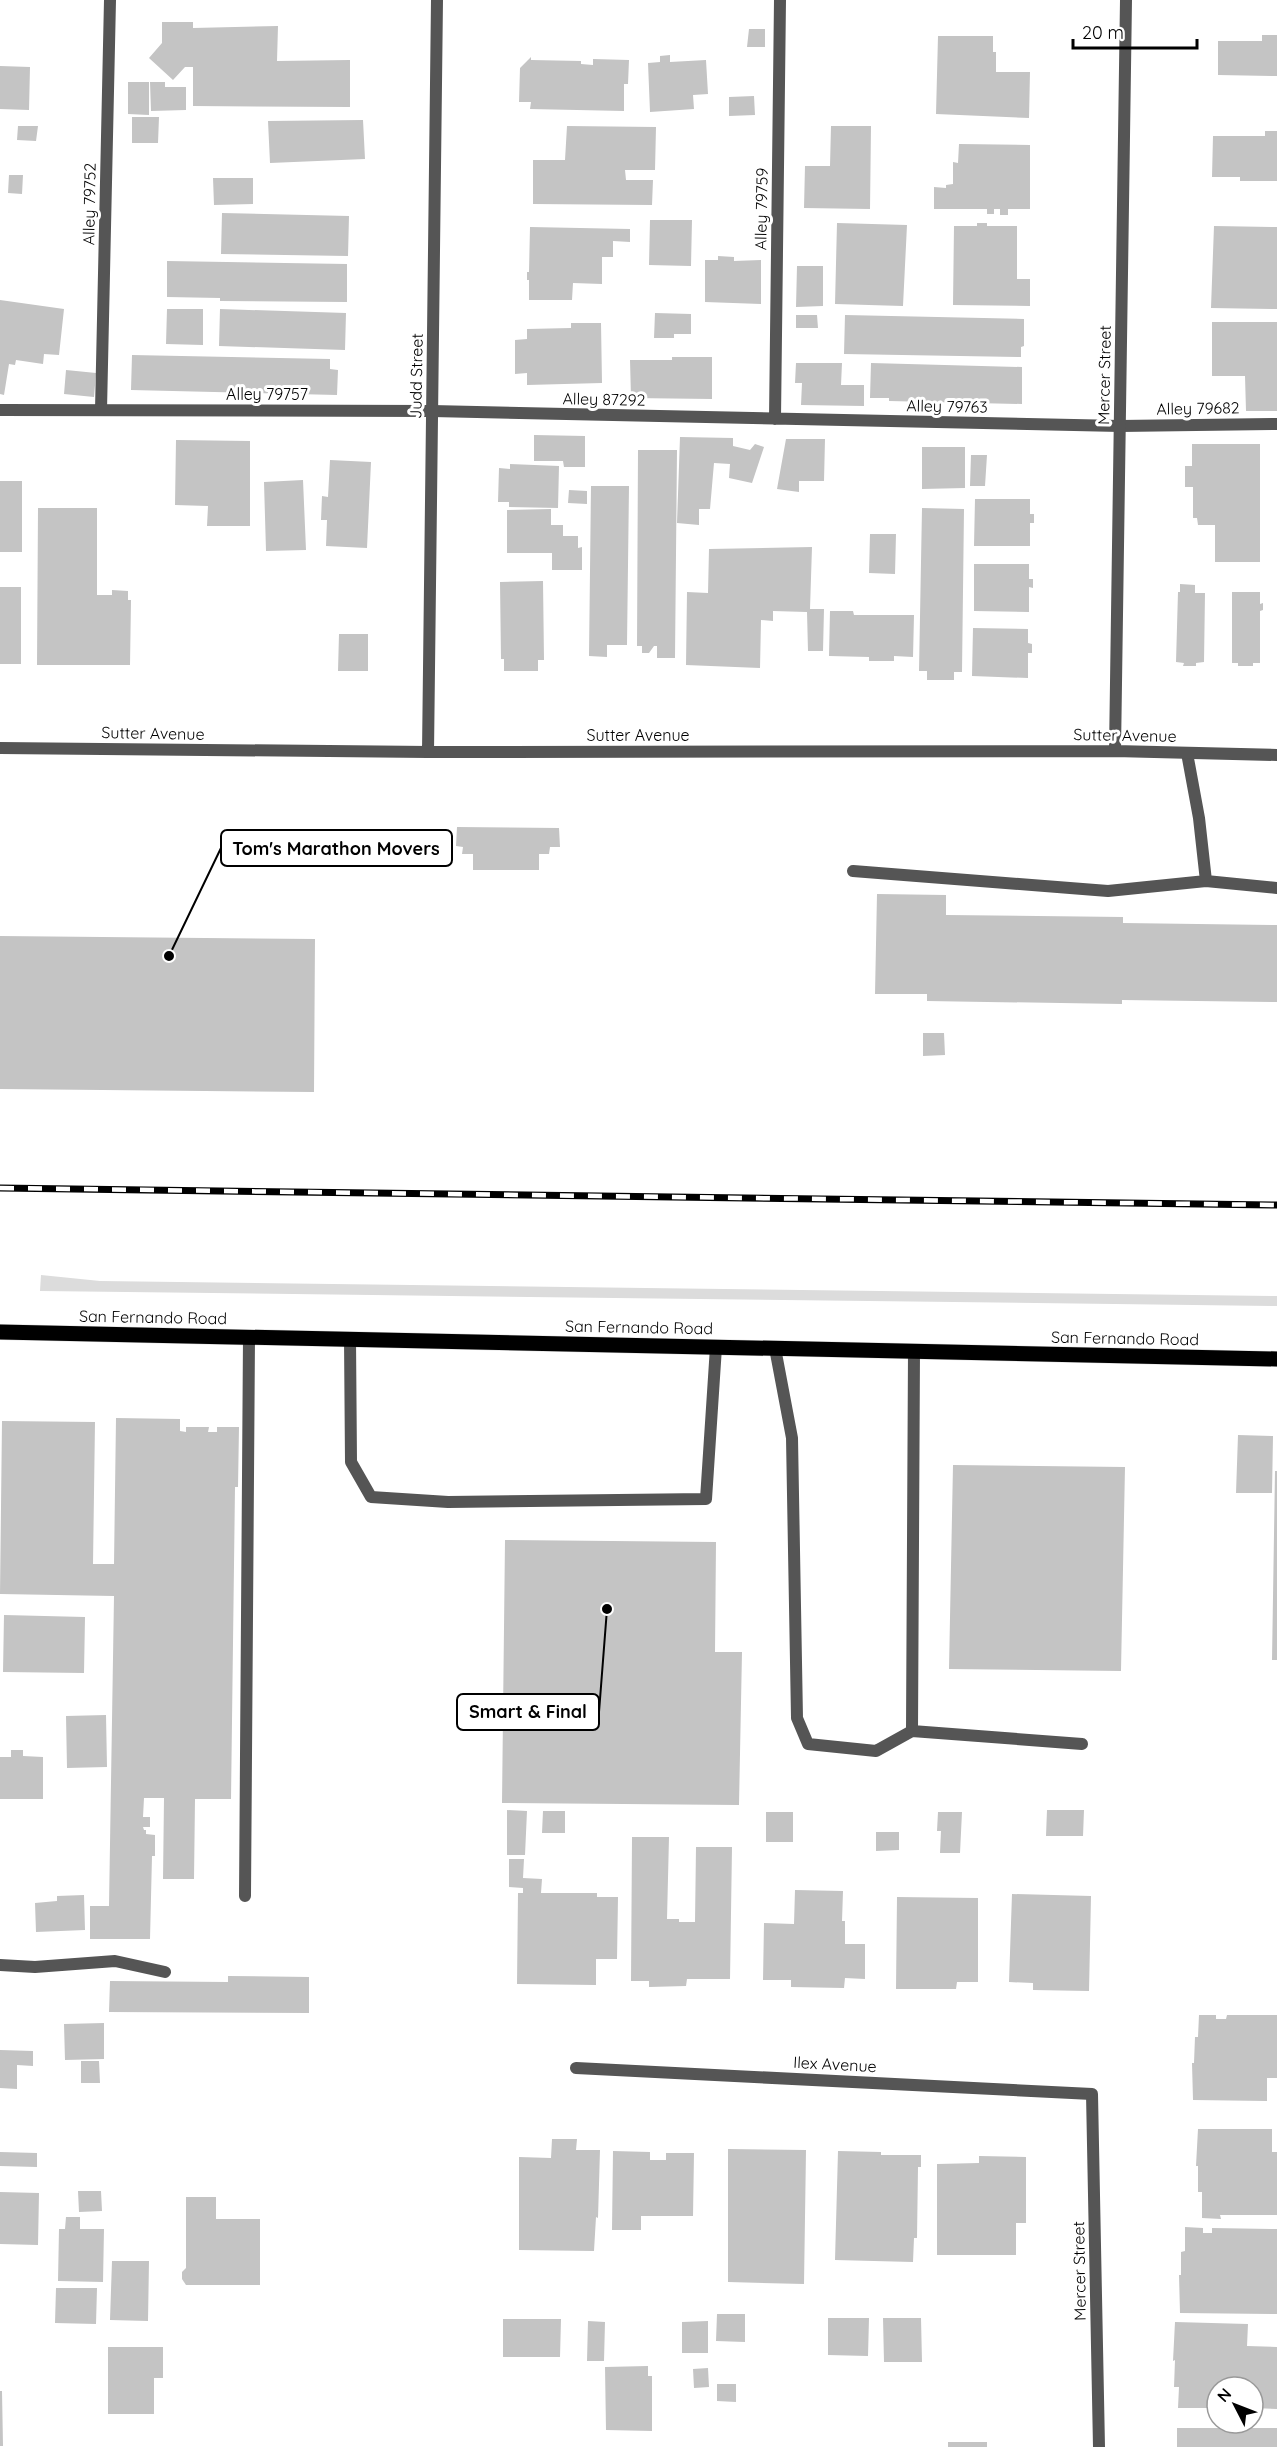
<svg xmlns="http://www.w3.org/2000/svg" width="1277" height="2447" viewBox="0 0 1277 2447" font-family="Quicksand,sans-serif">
<rect width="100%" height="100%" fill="#fff"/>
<path fill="#dcdcdc" d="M41 1275 100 1281 1277 1296V1306L40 1291Z"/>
<path fill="#c4c4c4" d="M162 22H193V28L278 26 277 61 350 60V107L193 106V67H185L173 80 149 58 162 43Z
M749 29H765V47H747Z
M1262 35H1277V76L1218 75V41H1262Z
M938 36H993V52H996V72H1030L1029 118 936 114Z
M670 55V62L706 60 708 94 693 95 694 109 650 112 648 63 660 62V56Z
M531 57V60L581 61V64L593 65V59L629 60 628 84H624V111L530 109 531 102H519L520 68Z
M0 66 30 67 29 110 0 109Z
M128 82H149V115L128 114Z
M150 82H165V87H186V110L151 111Z
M754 96 755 115 729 116V97Z
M132 117H159L158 143H132Z
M363 120 365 159 270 163 268 121Z
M18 126H38L36 141 17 140Z
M567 126 656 127 655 170H625L626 180H653L652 205 533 204V160H565Z
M831 126H871L870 209 804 208 805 166H830Z
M1265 131H1277V181H1240V177H1212L1213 136H1265Z
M959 144 1030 145V209H1008V215H1000V209H994V214H987V209H934V187L946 188V185L953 184V162L958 163Z
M9 175H23L22 194 8 193Z
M213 178H253V204L214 205Z
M222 213 349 216 348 256 221 254Z
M650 220H692L691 266 649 265Z
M837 223 907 225 903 306 835 304Z
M977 223H987V226H1017V279H1030V306L953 305 954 226H977Z
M1214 226 1277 227V309L1211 308Z
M530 227 630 229V242L613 241V257H602V284L573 283 572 300H529V280H527V272H529Z
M718 256 734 257V261L761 260V304L705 302V260H718Z
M167 261 347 264V302L220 301V298L167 297Z
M797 266H823V306L796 307Z
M0 300 64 309 59 355 44 354 43 364 16 360 15 365 9 364 4 395 0 394Z
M167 309H203V345L166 344Z
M220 309 346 313 345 350 219 346Z
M655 313 691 314V334H674V338H654Z
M796 315H817L818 328H796Z
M845 315 1024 319V346L1021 347V357L844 354Z
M1212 322H1277V411H1246L1245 376H1212Z
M571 323H601L602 383 527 385V373L515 374V340L527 339V329L571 328Z
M132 355 330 359V369L338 370 337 395 131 390Z
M672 357H712V399L631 398 630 360H672Z
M796 363H842L841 385H864V406L801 405 802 383H795Z
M871 363 1022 367V404L889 401V398H870Z
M66 370 96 373 94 397 64 394Z
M534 435 585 436V467H564L563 461H534Z
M680 437 733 438V446L750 450 755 444 764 447 752 483 729 478 730 464 714 463 710 509H699V525L677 523Z
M786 439H825L824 481H799V492L777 489Z
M176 440 250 441V526H207L208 506 175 505Z
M1192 444H1260V562H1215V525H1198L1197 518H1193V487H1185V466H1192Z
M922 447H965V488L922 489Z
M638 450H677L675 658H657V646H654L649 653H642V646H637Z
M971 455H987L985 486H970Z
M330 460 371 462 367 548 326 546 327 520H321L322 496 328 497Z
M510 464 559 466 558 508 509 507V502H498L499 468 510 469Z
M303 480 306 550 266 551 264 482Z
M0 481H22V552H0Z
M591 486H629L627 645H607V657L589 656Z
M569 490 587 491V504L568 503Z
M975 499H1030V514H1034V523H1030V546H974Z
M38 508H97V595H112V590L128 591V600H131L130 665H37Z
M922 508 964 509 962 672H954V680H927V671H919Z
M551 509V525H563V536H578V548L582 547V570H552V553H507V510Z
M870 534H896L895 574 869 573Z
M812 547 810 609H824L823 651H808L807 612 773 611V621L761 620 760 668 686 665 687 592 708 593 709 549Z
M974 564H1029V579H1033V588L1029 587V612L974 611Z
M543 581 544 660H538V671H504V659H501L500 582Z
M1180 584 1195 585V593H1205L1204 662 1196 663V666H1183L1184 663 1176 662 1178 592H1180Z
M0 587H21V664H0Z
M1232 592H1260V604L1263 603V610L1260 611V663H1253V666H1238V663H1232Z
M830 611H853L854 615H914L913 657 894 656V661H869V657L829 656Z
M973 628 1028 629V643L1032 644V653H1028V678L972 676Z
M339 634H368V671H338Z
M457 827 559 828 560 847H550L549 854H539V870H473V854H462L463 847 456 846Z
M877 894 946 895V915L1123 917V923L1277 925V1002L1122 1000V1004L927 1001V994H875Z
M0 936 315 939 314 1092 0 1089Z
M923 1033H944L945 1055 923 1056Z
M116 1418 180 1419V1431L186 1432V1427H209L208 1432H217V1427H239L238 1487H235L231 1799H195L194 1879H163L164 1798H144L143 1817H150V1827H143L144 1830H146V1834L155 1835V1856H152L150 1939H90V1906H109L114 1596 0 1594 2 1421 95 1422 93 1564H114Z
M1238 1435 1273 1436 1272 1493H1236Z
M953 1465 1125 1467 1121 1671 949 1669Z
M1275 1471H1277V1660H1272Z
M505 1540 716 1542 715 1652H742L739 1805 502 1803Z
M4 1615 85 1617 84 1673 3 1672Z
M106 1715 107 1767 67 1768 66 1716Z
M11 1750H23V1756L43 1757V1799H0V1757H11Z
M507 1810 527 1811 525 1855H507Z
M1047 1810H1084L1083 1836H1046Z
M543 1811H565V1833H542Z
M766 1812H793V1842H766Z
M938 1812H962L960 1853H940L941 1831H937Z
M876 1832H899V1850L876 1851Z
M632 1837H669L667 1919H679V1922H695L696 1847H732L730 1979H687L686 1986 649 1987V1981H631Z
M509 1859H524L523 1878 542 1879 541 1893H597V1897H618L617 1959H596V1985L517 1984 518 1893H523V1888L509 1887Z
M795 1890 843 1891 842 1921H845V1944H865V1979L845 1978 844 1988 791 1987V1980H763L764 1923 794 1924Z
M1012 1894 1091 1896 1089 1991 1033 1990V1983L1009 1982Z
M84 1895 85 1930 36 1932 35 1903 57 1901V1896Z
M897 1897 978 1898V1982H957L956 1989H896Z
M228 1976 309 1977V2013L109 2012 110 1981 228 1982Z
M1199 2015H1216V2019H1226L1227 2015H1277V2078H1267V2101L1193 2100 1192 2063H1194L1195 2037H1198Z
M104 2023V2059L65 2060 64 2024Z
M0 2050 33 2051V2066L17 2065V2089L0 2088Z
M81 2061H99L100 2083H81Z
M1198 2129H1272V2152H1277V2215H1220L1221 2219 1202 2218V2192H1198V2166H1196Z
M552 2139H577L576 2150H600L598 2218 596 2217 594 2251 519 2250V2157L551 2158Z
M728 2149 806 2150 804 2284 728 2282Z
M613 2151 650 2152V2160H666V2153H694L693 2216H641V2230H612Z
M838 2151 881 2152V2155H921V2167H918L917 2238H914L913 2262 835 2260Z
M0 2152 37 2153V2167L0 2166Z
M979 2156 1026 2157V2223H1016V2255H937V2164L979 2163Z
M78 2191H101L102 2211 79 2212Z
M0 2192 39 2193 38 2245 0 2244Z
M186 2197H216V2219H260V2285H186L182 2279V2272L186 2268Z
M66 2217H80V2229H104L103 2282 58 2281 59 2229H65Z
M1185 2227 1203 2228V2233H1212V2228L1277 2229V2314L1180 2313 1179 2275H1181V2252L1185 2251Z
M112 2261H149L148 2321 110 2320Z
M56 2288H97L96 2324 55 2323Z
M717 2314H745V2342L716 2341Z
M828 2318H869L868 2356 828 2355Z
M883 2318H921L922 2362H884Z
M503 2319H561L560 2357H503Z
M588 2321 605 2322 604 2361H587Z
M708 2321V2353H682V2322Z
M1175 2322 1248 2324 1247 2346 1277 2347V2409L1253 2408V2387H1217V2408H1178L1179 2387H1174L1175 2360 1173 2361Z
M108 2347H163V2378H154V2414H108Z
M648 2366V2376H652V2431L606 2430 605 2367Z
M708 2368 709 2387 694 2388 693 2369Z
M717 2384H736V2402L717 2401Z
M0 2391H2L3 2446H0Z
M1177 2428H1277V2447H1177Z
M948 2442H987V2447H948Z"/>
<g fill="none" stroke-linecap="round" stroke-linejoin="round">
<g stroke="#dbdbdb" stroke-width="16">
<path id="primary" d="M0 1332 1277 1359"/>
</g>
<path stroke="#555" stroke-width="12" d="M0 410 432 411 1120 426 1277 424
M101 410 110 0
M775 419 780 0
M853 871 1108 891 1206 881 1199 818 1187 753
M1206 881 1277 888
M350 1339 351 1462 371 1497 448 1502 706 1499 716 1347
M775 1348 792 1438 797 1718 808 1744 876 1751 912 1731
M914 1351 912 1731 1082 1744
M245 1896 249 1337
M0 1965 35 1967 115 1961 165 1972"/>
<path stroke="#555" stroke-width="12" d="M0 748 428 752 1115 751 1277 755
M1115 751 1126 0
M428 752 437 0
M576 2068 1092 2094 1099 2447"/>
<use href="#primary" stroke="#000" stroke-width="15"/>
<g stroke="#000" stroke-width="7">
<path id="rail" d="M0 1188 1277 1205"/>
</g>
<use href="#rail" stroke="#fff" stroke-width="4.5" stroke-dasharray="14" stroke-linecap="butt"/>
</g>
<g text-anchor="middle" stroke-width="6" stroke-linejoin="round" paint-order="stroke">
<g font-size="16" fill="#000" stroke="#fff">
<text transform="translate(89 204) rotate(-89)" y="6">Alley 79752</text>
<text transform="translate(761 209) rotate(-89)" y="6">Alley 79759</text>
<text transform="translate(1104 375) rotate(-89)" y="6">Mercer Street</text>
<text transform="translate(416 376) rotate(-89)" y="6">Judd Street</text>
<text x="267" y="400">Alley 79757</text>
<text transform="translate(604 399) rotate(1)" y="6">Alley 87292</text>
<text transform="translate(947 406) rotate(1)" y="6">Alley 79763</text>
<text transform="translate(1198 408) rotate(-1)" y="6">Alley 79682</text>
<text transform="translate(153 733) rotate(1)" y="6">Sutter Avenue</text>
<text x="638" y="741">Sutter Avenue</text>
<text transform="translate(1125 735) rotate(1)" y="6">Sutter Avenue</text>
<text transform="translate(153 1317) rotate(1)" y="6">San Fernando Road</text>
<text transform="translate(639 1327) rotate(1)" y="6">San Fernando Road</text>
<text transform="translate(1125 1338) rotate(1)" y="6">San Fernando Road</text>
<text transform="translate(835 2064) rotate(3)" y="6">Ilex Avenue</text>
<text transform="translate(1079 2271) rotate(-91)" y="6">Mercer Street</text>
</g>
</g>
<path fill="none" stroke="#000" stroke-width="2" d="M169 956L221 848M607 1609L599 1712"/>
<g fill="#000" stroke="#fff" stroke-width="2">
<circle cx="169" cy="956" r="6"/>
<circle cx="607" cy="1609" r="6"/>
</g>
<g fill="#fff" stroke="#000" stroke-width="2">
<rect x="221" y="830" width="231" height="36" rx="6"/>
<rect x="457" y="1694" width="142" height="36" rx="6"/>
</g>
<g font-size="18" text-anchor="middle" font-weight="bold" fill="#000">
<text x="336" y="855">Tom's Marathon Movers</text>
<text x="528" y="1718">Smart &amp; Final</text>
</g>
<g transform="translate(1235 2405) rotate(312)"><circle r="28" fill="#ffffff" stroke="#999999" stroke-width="1.5"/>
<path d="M0-4.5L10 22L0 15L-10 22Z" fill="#000000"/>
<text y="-9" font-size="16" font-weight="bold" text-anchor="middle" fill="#000000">N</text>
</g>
<path d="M1073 39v9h124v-9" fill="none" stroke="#000000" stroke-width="3"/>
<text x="1082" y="39" font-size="18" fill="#000000" stroke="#ffffff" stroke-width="4.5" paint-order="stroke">20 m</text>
</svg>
